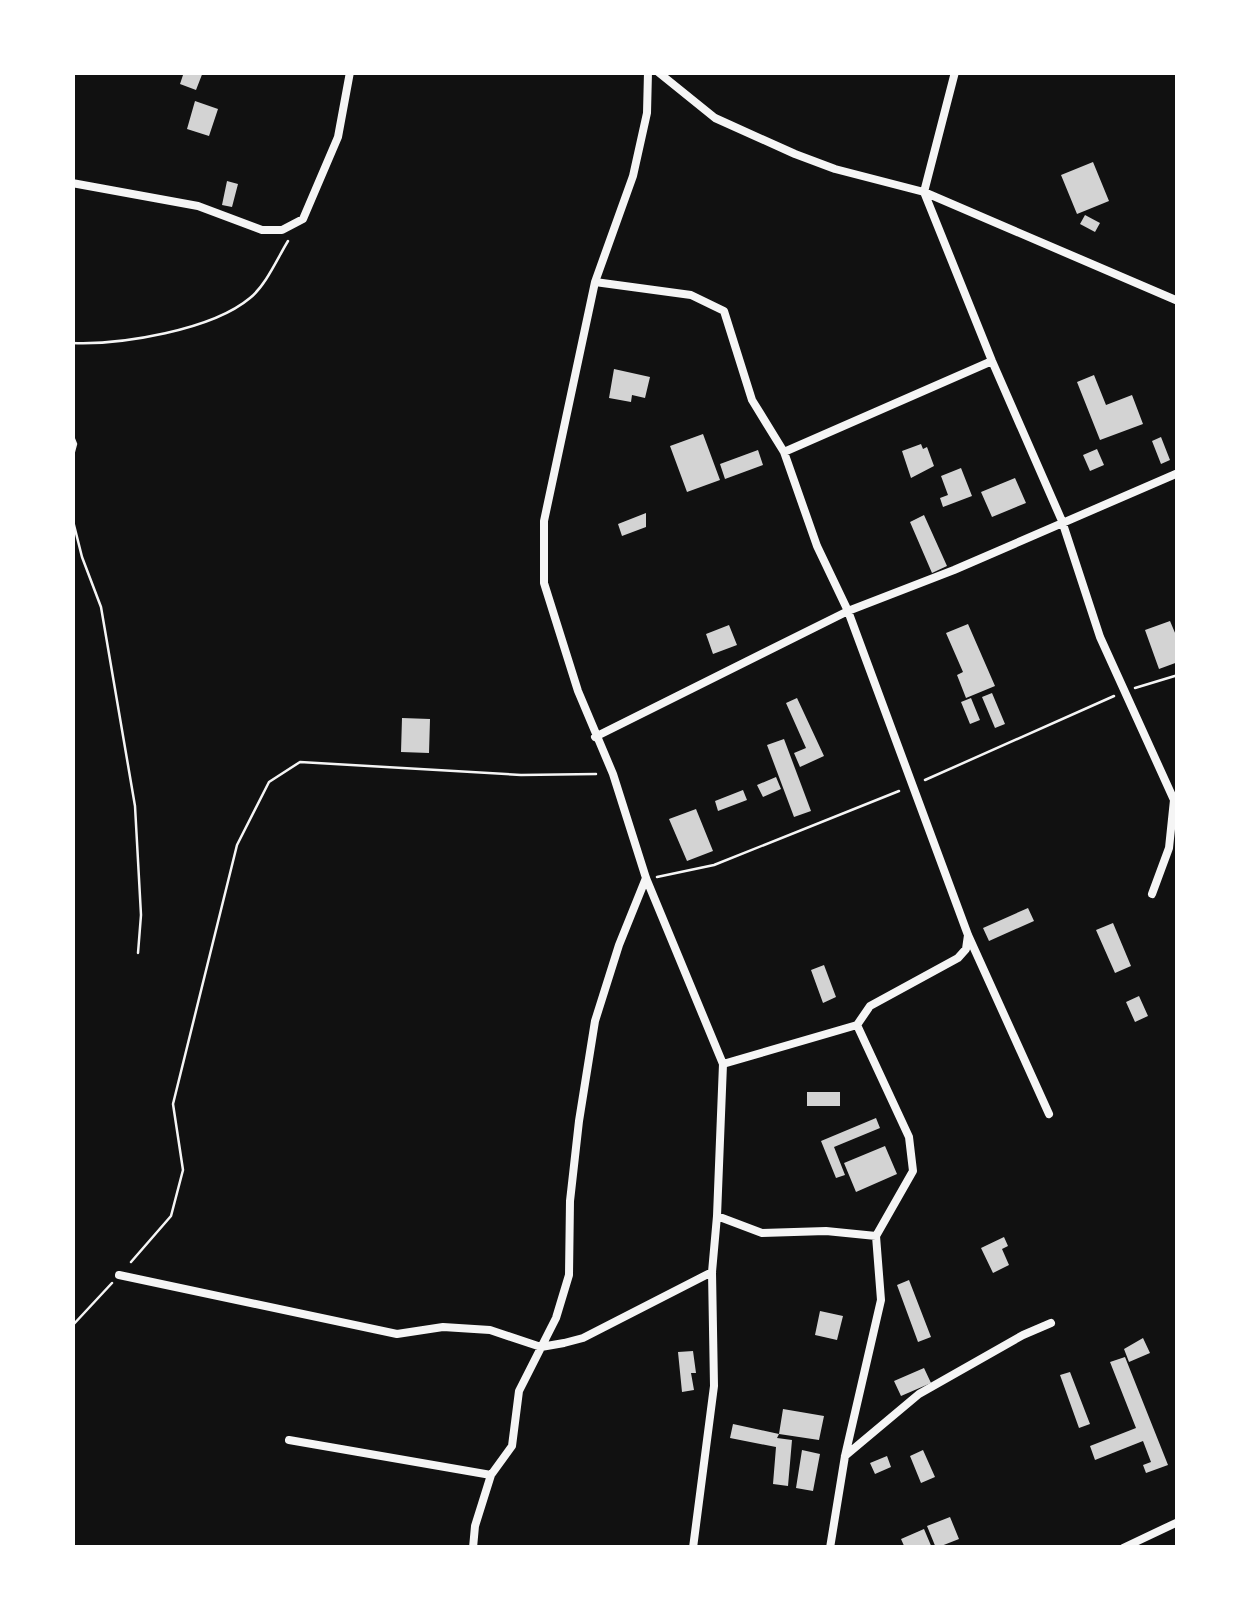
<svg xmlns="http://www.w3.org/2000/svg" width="1250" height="1620" viewBox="0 0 1250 1620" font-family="'IBM Plex Sans',sans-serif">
<rect width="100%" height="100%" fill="#111"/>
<path fill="#d3d3d3" d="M184 72H203L196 90 180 84Z
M195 101 218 109 209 136 187 129Z
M1093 162 1109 201 1077 214 1061 175Z
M227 181 238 184 232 207 222 205Z
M1085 215 1100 223 1095 232 1080 224Z
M614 369 650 377 645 398 632 395 631 402 609 398Z
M1094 375 1106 405 1132 395 1143 424 1100 440 1077 382Z
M703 434 720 480 687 492 670 446Z
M1161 437 1170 460 1161 464 1152 441Z
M921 444 923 449 927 447 934 466 911 478 902 451Z
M1097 449 1104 465 1090 471 1083 455Z
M758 450 763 465 725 479 720 464Z
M961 468 972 496 943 507 940 498 948 495 941 476Z
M1015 478 1026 503 992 517 981 492Z
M646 513V527L622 536 618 524Z
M924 515 947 566 932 573 910 522Z
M1170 621 1178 640V662L1159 669 1145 630Z
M968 624 995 686 966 698 957 675 963 672 946 633Z
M729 625 737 645 713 654 706 634Z
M992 693 1005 724 995 728 982 697Z
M797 698 824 756 800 767 794 753 806 748 786 703Z
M971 698 980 720 970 724 961 702Z
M402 718 430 719 429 753 401 752Z
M784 739 811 811 794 817 767 745Z
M776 777 781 789 763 797 757 785Z
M743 790 747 800 718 811 715 801Z
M696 809 713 851 687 861 669 819Z
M1028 908 1034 921 989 941 983 928Z
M1113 923 1131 966 1115 973 1096 930Z
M824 965 836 997 823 1003 811 970Z
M1139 996 1148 1016 1135 1022 1126 1002Z
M807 1092H840V1106H807Z
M876 1118 880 1128 834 1147 845 1175 836 1178 821 1141Z
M885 1146 897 1174 856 1192 844 1163Z
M1004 1237 1008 1246 1002 1249 1009 1265 993 1273 981 1248Z
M909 1280 931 1337 918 1342 897 1285Z
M820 1311 843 1316 837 1340 815 1335Z
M1143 1338 1150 1353 1129 1362 1124 1349Z
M693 1351 696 1373H691L694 1390 682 1392 678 1352Z
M1125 1357 1168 1465 1146 1473 1143 1465 1151 1462 1143 1441 1095 1460 1090 1446 1136 1428 1110 1362Z
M924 1368 931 1383 901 1396 894 1381Z
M1070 1372 1090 1424 1079 1428 1060 1375Z
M783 1409 824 1416 819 1440 779 1434 777 1438 792 1440 788 1486 773 1484 776 1447 730 1438 733 1424 779 1434Z
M802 1450 820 1454 813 1491 796 1488Z
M923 1450 935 1477 921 1483 910 1456Z
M887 1456 891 1467 875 1474 870 1463Z
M950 1517 959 1539 936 1548 927 1526Z
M924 1529 932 1548H905L901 1539Z"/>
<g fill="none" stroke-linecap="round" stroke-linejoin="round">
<path stroke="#f5f5f5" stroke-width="2.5" d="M72 343C121 345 212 330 250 298 266 285 277 259 288 241
M72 434 76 444 72 459
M72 517 82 557 101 607 135 806 141 915 138 953
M1135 688 1178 675
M925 780 1114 696
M657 877 714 865 899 791
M131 1262 171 1216 183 1170 173 1104 237 845 269 782 300 762 521 775 596 774
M72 1326 112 1283"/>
<path stroke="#f5f5f5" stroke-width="8" d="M648 72 647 113 633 176 595 282 544 521V583L578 691 613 774 646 878 723 1064 717 1216 762 1233 826 1231 876 1236 913 1171 909 1137 857 1025 870 1006 958 958 966 949 968 935
M658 72 715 118 795 154 835 169 924 192 1178 301
M955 72 924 192 992 361 1062 521 1100 637 1174 800 1169 848 1152 894
M72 183 198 206 262 230H282L303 219 338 137 350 72
M595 282 691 295 724 311 752 400 784 452 817 546 848 611 968 935 1049 1114
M784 452 992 361
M595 737 848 611 954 570 1178 473
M723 1064 857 1025
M119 1275 397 1334 443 1327 490 1330 541 1347 564 1343 583 1338 712 1272
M289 1440 491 1475
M845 1456 919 1394 1023 1335 1051 1323
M473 1548 475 1526 491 1475 512 1446 519 1391 556 1318 569 1275 570 1201 579 1121 595 1021 619 945 646 878
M693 1548 714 1386 712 1272 717 1216
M830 1548 845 1456 881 1300 876 1236
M1123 1548 1178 1522"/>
</g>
<rect width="1250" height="1620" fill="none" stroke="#ffffff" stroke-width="150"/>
</svg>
